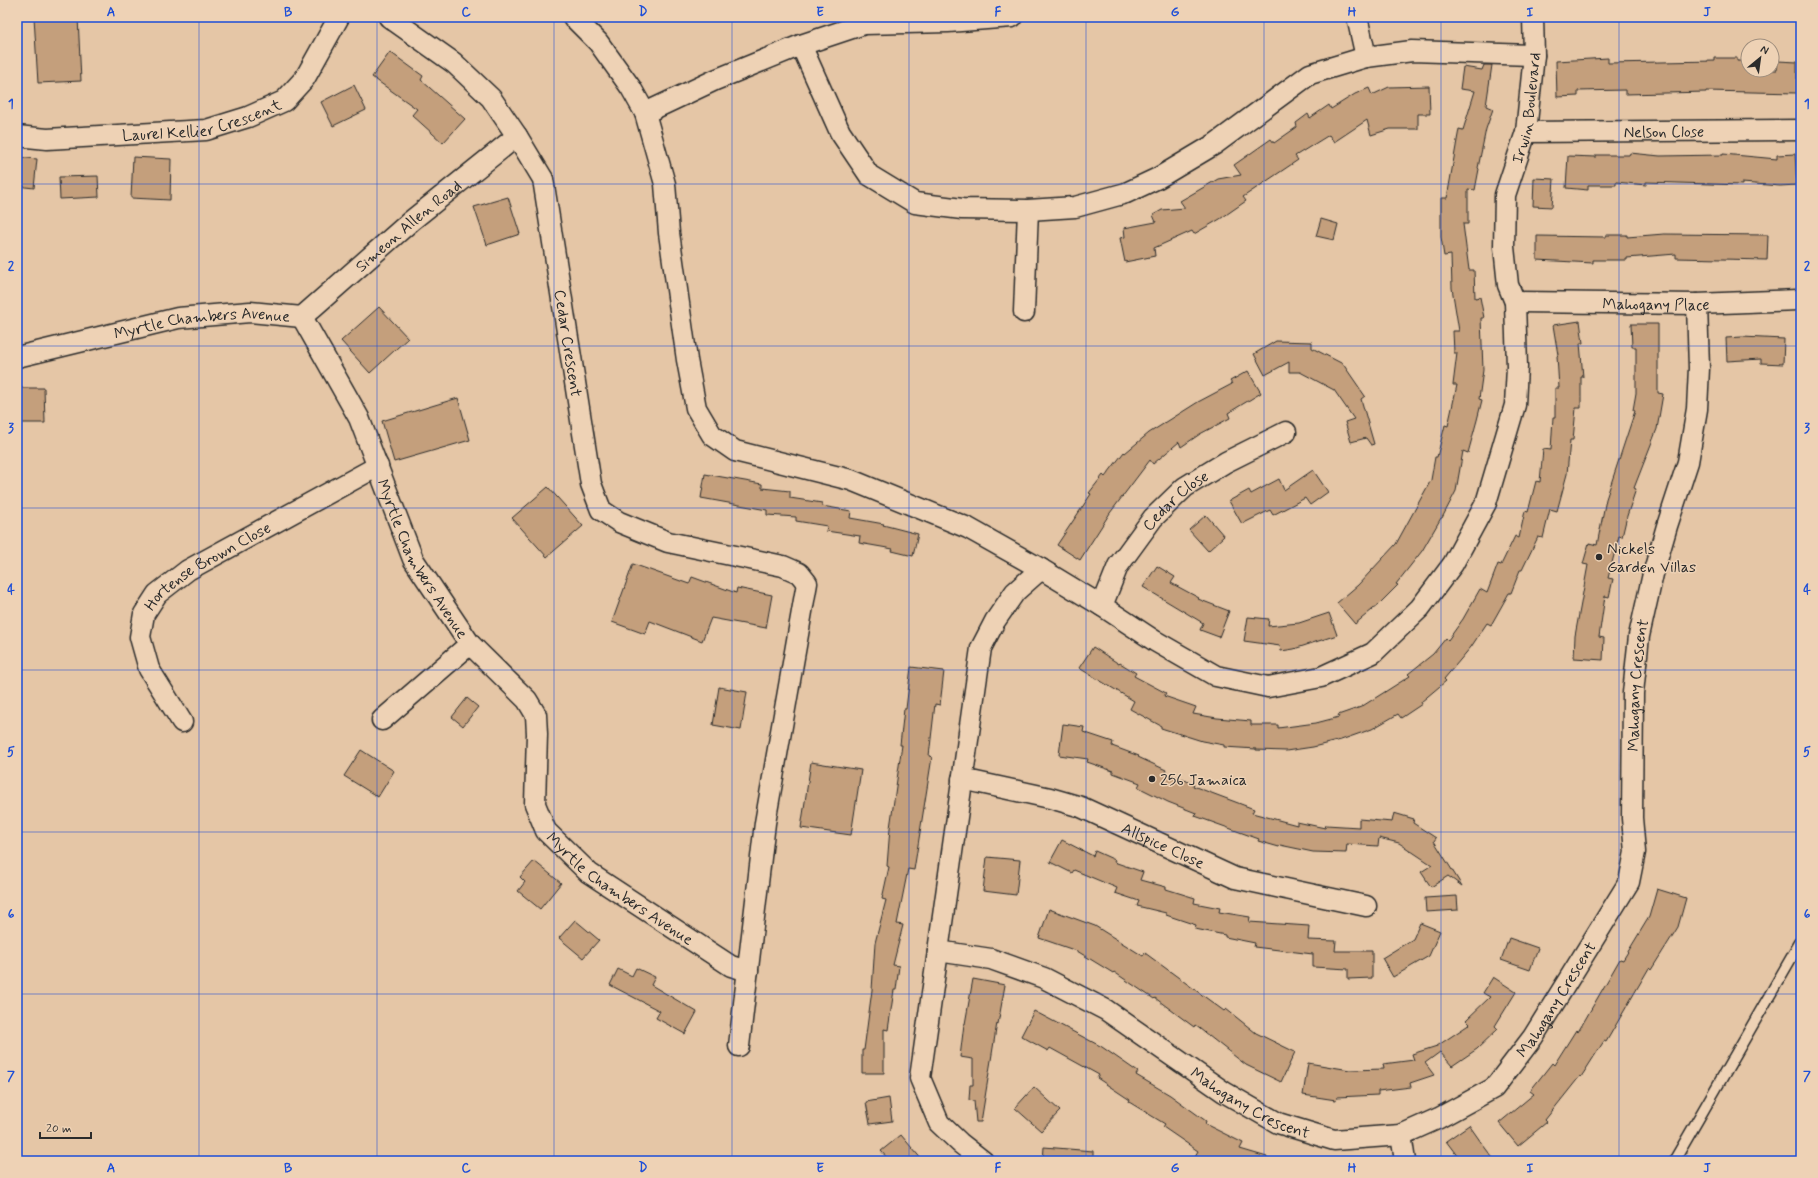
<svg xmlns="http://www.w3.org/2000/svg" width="1818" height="1178" viewBox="0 0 1818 1178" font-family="Mynerve,sans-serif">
<rect width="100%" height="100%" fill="#e5c6a6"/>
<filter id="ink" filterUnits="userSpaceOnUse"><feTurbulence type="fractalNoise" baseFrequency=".025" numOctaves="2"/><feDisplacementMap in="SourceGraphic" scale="8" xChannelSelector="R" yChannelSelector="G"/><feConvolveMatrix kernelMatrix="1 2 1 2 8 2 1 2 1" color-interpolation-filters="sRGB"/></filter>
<g filter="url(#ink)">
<path fill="#c49f7c" stroke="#2b2b2b" d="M34 17H78L81 81 38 83Z
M390 52 423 76 421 80 465 119 443 143 412 115 417 109 372 77Z
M1608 58V63L1715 61V58H1737V61H1748V70H1777L1778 61 1797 62V93L1706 91V92L1625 94V90L1578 91V96L1557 97 1556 61Z
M1484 65H1492L1486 106 1493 109 1486 129 1478 168 1479 169 1475 190 1468 189V224H1463L1469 270H1474L1475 298 1480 297 1484 318H1481L1483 370 1479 399 1482 400 1477 420 1468 453 1463 451 1456 491 1442 518H1441L1422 551 1396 584 1398 585 1378 605 1355 624 1337 603 1358 585 1396 544 1431 480 1435 457H1437L1445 425 1448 426 1457 385H1453L1457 353H1454L1453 331H1459L1452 288 1451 255 1444 256 1441 237V198H1447L1459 129 1463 130 1475 91 1460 89 1463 67 1482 70Z
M354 85 366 110 333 126 321 102Z
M1429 86 1430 114H1418V129H1390L1371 135 1367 120 1334 142 1329 135 1295 156 1298 160 1243 197 1246 201 1220 219 1194 234 1192 231 1154 248 1155 256 1125 262 1120 238 1125 237 1124 228 1156 222 1153 215 1162 210 1185 208 1180 201 1218 179 1241 175 1234 165 1271 139 1274 143 1297 127 1296 123 1308 114 1310 118 1329 105 1331 109 1355 94 1369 88 1372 95 1389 87Z
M1630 153 1660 156 1723 155V154L1777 159V155L1795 154 1797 185 1780 186 1742 183V185L1646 182V185L1616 182V185H1588V190L1566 188 1568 156 1596 157V155H1629Z
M17 157 37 159 34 188 17 186Z
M133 157 171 159 170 200 131 198Z
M98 176 99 197 60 199 59 177Z
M1534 178 1554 179 1552 207 1533 206Z
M508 197 520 234 487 245 474 207Z
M1321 219 1338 224 1334 240 1316 236Z
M1664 234 1768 235 1767 260 1676 258V254L1627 258V260H1593V263L1537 260V236L1606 237V235H1627V237Z
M379 307 408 338 370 373 341 341Z
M1580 321 1583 343H1580L1583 377H1581V408H1576L1573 440H1570L1567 474 1557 511 1550 509 1543 538 1538 537 1522 570H1520L1511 593H1509L1491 625 1487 623 1471 647 1444 679 1446 681 1421 702 1422 704 1401 718 1398 714 1372 729 1341 740 1313 747 1286 751 1256 750V749L1224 747V745L1202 741 1161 728V726L1130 709 1134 701 1079 668 1093 647 1119 664 1120 663 1136 673 1134 676 1166 693 1164 696 1196 707 1193 714 1217 718 1251 721V725H1278V728L1316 723 1339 717 1338 715 1361 707 1410 676 1408 674 1433 654 1446 638 1448 640 1463 619 1480 589 1487 593 1498 564 1501 565 1515 536 1519 538 1525 511 1528 512 1536 481 1540 482 1543 449 1551 450 1553 417H1555V388H1559L1557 356 1558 355 1553 325Z
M1631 324H1658V393L1663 394 1657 429 1634 488 1636 489 1627 516 1622 537 1619 536 1608 578 1613 579 1609 597 1605 596 1599 637 1604 638 1603 660 1574 658 1575 636 1588 565 1583 564 1589 543 1597 545 1606 499 1635 411 1633 410 1636 393V347H1632Z
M1742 337 1784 339 1783 364 1761 363V359L1727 361 1726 338Z
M1276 341 1312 342V348L1343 364 1365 396 1361 399 1374 444 1371 445 1366 438 1351 442 1345 422 1354 419 1334 390 1300 372H1289V362L1265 375 1254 354Z
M1248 371 1261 393 1228 413 1230 418 1200 434 1181 447 1179 442 1153 464 1150 460 1110 513 1080 560 1057 545 1091 494 1089 493 1103 475 1105 477 1124 452 1125 453 1149 433 1198 402 1232 384 1230 381Z
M17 388H44L45 423H17Z
M458 398 470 440 394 462 382 421Z
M1313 470 1328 492 1310 505 1305 498 1273 515 1270 510 1242 524 1229 501 1249 490 1251 494 1279 479 1284 490Z
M705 474 762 484V488L790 491V498L822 503V506L851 511 850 518 884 524 883 525 918 534 913 556 892 551 893 549 859 543 860 536 826 531 827 526 796 521V517L767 515V510L701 498Z
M548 487 583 526 547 557 512 518Z
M1206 515 1224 536 1208 551 1189 530Z
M633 564 689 584 692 577 736 593 737 588 772 595 766 628 711 618 702 641 650 621 645 634 612 622Z
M1157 566 1175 577 1171 583 1199 598 1198 599 1229 611 1219 637 1200 630 1203 623 1143 587Z
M1329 613 1337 635 1294 649 1281 651 1280 646 1244 641 1248 617 1269 619 1268 626 1299 623Z
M911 667 944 671 940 705 935 704 929 756 932 757 914 870 908 869 897 924 903 925 893 965 899 966 896 990H894L888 1030 884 1029V1073H862V1050H864L872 990 875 943 886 900 882 899 889 867 887 866 890 828 902 745H900L904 709H906Z
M719 687 747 692 741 730 713 725Z
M467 698 478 707 463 726 452 717Z
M1063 724 1084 727 1083 732 1113 742 1112 746 1139 756 1138 757 1166 770 1165 772 1194 784 1193 786 1254 809 1252 813 1297 825V822L1325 828 1326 825 1359 827V819L1392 822 1394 813 1414 819 1413 823 1436 838 1434 841 1462 886 1448 876 1431 887 1421 872 1432 865 1399 843 1379 838 1378 846 1347 844 1346 853 1313 852 1280 845 1279 847 1258 841 1259 839 1195 816 1196 813 1168 802 1138 787 1140 783 1113 773V771L1087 762 1088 759 1059 755Z
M361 750 394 771 378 797 344 776Z
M811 762 861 770 851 835 801 828Z
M1062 840 1093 856 1095 851 1115 860 1114 862 1143 872 1140 880 1166 887V889L1195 898 1194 903 1220 908 1219 912 1250 917 1249 922 1309 926 1308 940 1336 941 1335 951H1372V978L1348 979V969L1313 967V954L1254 947 1255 943 1225 937V935L1195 929 1196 925 1166 915V913L1137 906 1139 901 1115 893 1117 888 1074 870 1072 873 1050 862Z
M987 857 1020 860 1016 895 983 891Z
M534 861 561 883 540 909 518 891 525 882 520 877Z
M1657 889 1686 898 1678 927 1651 970 1649 968 1606 1042 1604 1041 1581 1077 1580 1076 1545 1120 1547 1122 1518 1146 1499 1123 1534 1094 1530 1091 1552 1063 1554 1065 1576 1030 1578 1032 1620 959 1623 960 1649 917Z
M1457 896 1458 910 1426 912 1425 898Z
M1049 909 1095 926 1143 956 1145 953 1224 1011 1226 1009 1256 1033 1295 1052 1281 1082 1246 1065 1195 1025 1194 1027 1155 998 1154 999 1114 972 1113 973 1077 951 1039 938Z
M575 920 599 940 583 958 559 938Z
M1420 923 1440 931 1429 956 1393 977 1382 958 1413 939Z
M1509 938 1538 948 1530 970 1501 960Z
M636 968 655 977 651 985 697 1012 685 1034 656 1018 660 1011 610 985 618 969 632 976Z
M1493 977 1516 992 1495 1026 1498 1029 1477 1049 1452 1066 1440 1052 1425 1063 1434 1075 1410 1083 1411 1087 1378 1091V1095L1337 1097 1336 1100 1303 1095 1308 1063 1350 1070 1384 1069 1383 1064 1414 1060 1412 1054 1437 1046 1470 1024 1466 1020 1490 997 1483 993Z
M973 979 1005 985 998 1024 997 1023 981 1122H976L974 1101 969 1100 970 1085H973V1059L960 1057 964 1024H965Z
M1034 1011 1102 1047 1138 1072 1136 1075 1170 1095 1206 1121 1205 1124 1243 1143 1240 1149 1267 1157 1266 1161H1204L1195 1156 1198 1151 1163 1127 1165 1124 1129 1102 1130 1100 1097 1078 1099 1075 1050 1048 1048 1051 1021 1036Z
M1034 1087 1060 1111 1041 1131 1015 1108Z
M889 1098 892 1121 870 1124 866 1102Z
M1469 1125 1483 1145 1495 1161H1461L1446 1141Z
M901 1135 923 1161H890L881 1151Z
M1044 1147 1093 1151V1161H1043Z"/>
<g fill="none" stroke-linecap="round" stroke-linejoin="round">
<g stroke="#2b2b2b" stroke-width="13">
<path id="lane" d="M1674 1161 1801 941"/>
</g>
<g stroke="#2b2b2b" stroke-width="23">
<g id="street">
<path id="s1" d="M389 17 454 63 491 98 517 136 543 179 591 484 601 510 619 522 668 542 783 566 799 573 807 583 765 823 739 1046"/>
<path id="s2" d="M573 17 598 42 631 88 645 113 665 184 669 233 687 360 696 408 712 435 735 451 851 480 968 528 1041 569 1102 606 1155 641 1216 676 1268 687 1321 677 1373 653 1420 608 1453 564 1486 503 1515 405 1517 367 1515 302 1508 285 1504 247 1505 195 1526 132 1534 55 1533 17"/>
<path d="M1357 17 1366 57"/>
<path d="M801 45 840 132 869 175 915 203 962 209 1028 210 1075 207 1126 193 1158 178 1215 144 1310 74 1366 57 1412 51 1534 55"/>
<path d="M645 113 715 80 801 45 864 24 948 22 1012 17"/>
<path id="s3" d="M1526 132 1801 130"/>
<path id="s4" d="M17 136 47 139 206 130 248 117 284 101 305 78 339 17"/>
<path id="s5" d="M1515 302 1697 304 1797 300"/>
<path d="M1024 312 1028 210"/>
<path id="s6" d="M302 317 359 418 413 559 470 644 527 700 536 715 537 734 535 804 546 831 589 873 731 966 748 971"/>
<path id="s7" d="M302 317 411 221 517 136"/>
<path id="s8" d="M17 357 178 318 250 312 302 317"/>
<path id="s9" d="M1102 606 1118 566 1153 518 1185 487 1226 462 1286 432"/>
<path d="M382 720 470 644"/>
<path id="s10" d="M182 722 149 669 140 637 144 614 157 594 188 570 378 466"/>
<path id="s11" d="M962 779 1050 798 1081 807 1235 878 1366 906"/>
<path id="s12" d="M938 951 991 959 1044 978 1106 1010 1224 1092 1278 1123 1334 1140 1401 1135 1439 1118 1494 1088 1533 1037 1629 882 1635 852 1632 818 1633 693 1639 636 1653 574 1667 526 1688 462 1697 409 1699 368 1697 304"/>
<path d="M1401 1135 1405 1161"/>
<path d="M983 1161 960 1143 939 1123 920 1078 981 648 995 621 1015 592 1041 569"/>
</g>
</g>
<use href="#lane" stroke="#eed2b5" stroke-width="10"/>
<use href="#street" stroke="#eed2b5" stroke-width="20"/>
</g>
</g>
<path fill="none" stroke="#1d4ed8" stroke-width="1" stroke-opacity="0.55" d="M199 17V1161M377 17V1161M554 17V1161M732 17V1161M909 17V1161M1086 17V1161M1264 17V1161M1441 17V1161M1619 17V1161M17 184H1801M17 346H1801M17 508H1801M17 670H1801M17 832H1801M17 994H1801"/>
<g fill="#2b2b2b" stroke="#eed2b5" stroke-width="1.5">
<circle cx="1599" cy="557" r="4"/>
<circle cx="1152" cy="779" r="4"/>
</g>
<g text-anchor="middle" stroke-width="3" stroke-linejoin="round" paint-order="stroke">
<g font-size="16" fill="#2b2b2b" stroke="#eed2b5">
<text dy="6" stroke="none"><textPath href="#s2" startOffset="1773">Irwin Boulevard</textPath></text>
<text dy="6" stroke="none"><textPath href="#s4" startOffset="187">Laurel Kellier Crescent</textPath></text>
<text dy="6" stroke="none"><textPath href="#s3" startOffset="138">Nelson Close</textPath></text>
<text dy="6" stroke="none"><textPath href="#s7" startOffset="140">Simeon Allen Road</textPath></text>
<text dy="6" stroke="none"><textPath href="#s5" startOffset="141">Mahogany Place</textPath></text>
<text dy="6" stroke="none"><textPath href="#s8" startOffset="189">Myrtle Chambers Avenue</textPath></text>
<text dy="6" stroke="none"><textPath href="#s1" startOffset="393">Cedar Crescent</textPath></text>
<text dy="6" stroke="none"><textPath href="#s9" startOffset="131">Cedar Close</textPath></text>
<text dy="6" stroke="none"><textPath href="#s6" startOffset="271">Myrtle Chambers Avenue</textPath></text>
<text dy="6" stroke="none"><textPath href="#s10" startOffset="200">Hortense Brown Close</textPath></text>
<text dy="6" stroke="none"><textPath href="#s12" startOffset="1060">Mahogany Crescent</textPath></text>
<text dy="6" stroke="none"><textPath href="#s11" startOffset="213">Allspice Close</textPath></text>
<text dy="6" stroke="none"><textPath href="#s6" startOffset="679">Myrtle Chambers Avenue</textPath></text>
<text dy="6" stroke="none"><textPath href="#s12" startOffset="724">Mahogany Crescent</textPath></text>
<text dy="6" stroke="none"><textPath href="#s12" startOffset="352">Mahogany Crescent</textPath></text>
</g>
<g font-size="16" fill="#2b2b2b" stroke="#eed2b5" text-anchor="start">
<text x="1607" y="554">Nickels<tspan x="1607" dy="18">Garden Villas</tspan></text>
<text x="1160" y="785">256 Jamaica</text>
</g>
</g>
<rect width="1818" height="1178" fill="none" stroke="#eed2b5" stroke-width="44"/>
<g transform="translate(1760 58) rotate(29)"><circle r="19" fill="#eed2b5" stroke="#a08f7e"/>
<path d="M0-3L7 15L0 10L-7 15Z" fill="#2b2b2b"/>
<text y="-6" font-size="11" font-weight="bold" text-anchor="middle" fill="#2b2b2b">N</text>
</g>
<path d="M40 1132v6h51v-6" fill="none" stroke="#2b2b2b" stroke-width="2"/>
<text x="46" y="1132" font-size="12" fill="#2b2b2b" stroke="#eed2b5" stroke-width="3" paint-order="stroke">20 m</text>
<rect x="22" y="22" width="1774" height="1134" fill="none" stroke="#1d4ed8" stroke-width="1.5"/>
<g font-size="13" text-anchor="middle" font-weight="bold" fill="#1d4ed8">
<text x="111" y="16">A</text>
<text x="288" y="16">B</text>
<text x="466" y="16">C</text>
<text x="643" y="16">D</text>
<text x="820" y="16">E</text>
<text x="998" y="16">F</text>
<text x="1175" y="16">G</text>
<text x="1352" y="16">H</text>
<text x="1530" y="16">I</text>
<text x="1707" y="16">J</text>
<text x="11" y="108">1</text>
<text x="1807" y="108">1</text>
<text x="11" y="270">2</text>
<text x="1807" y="270">2</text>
<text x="11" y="432">3</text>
<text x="1807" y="432">3</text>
<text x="11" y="594">4</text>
<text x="1807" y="594">4</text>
<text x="11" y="756">5</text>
<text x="1807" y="756">5</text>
<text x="11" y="918">6</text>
<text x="1807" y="918">6</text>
<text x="11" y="1080">7</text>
<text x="1807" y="1080">7</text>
<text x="111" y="1172">A</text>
<text x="288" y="1172">B</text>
<text x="466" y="1172">C</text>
<text x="643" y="1172">D</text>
<text x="820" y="1172">E</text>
<text x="998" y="1172">F</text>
<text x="1175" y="1172">G</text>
<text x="1352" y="1172">H</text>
<text x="1530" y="1172">I</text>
<text x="1707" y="1172">J</text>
</g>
</svg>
